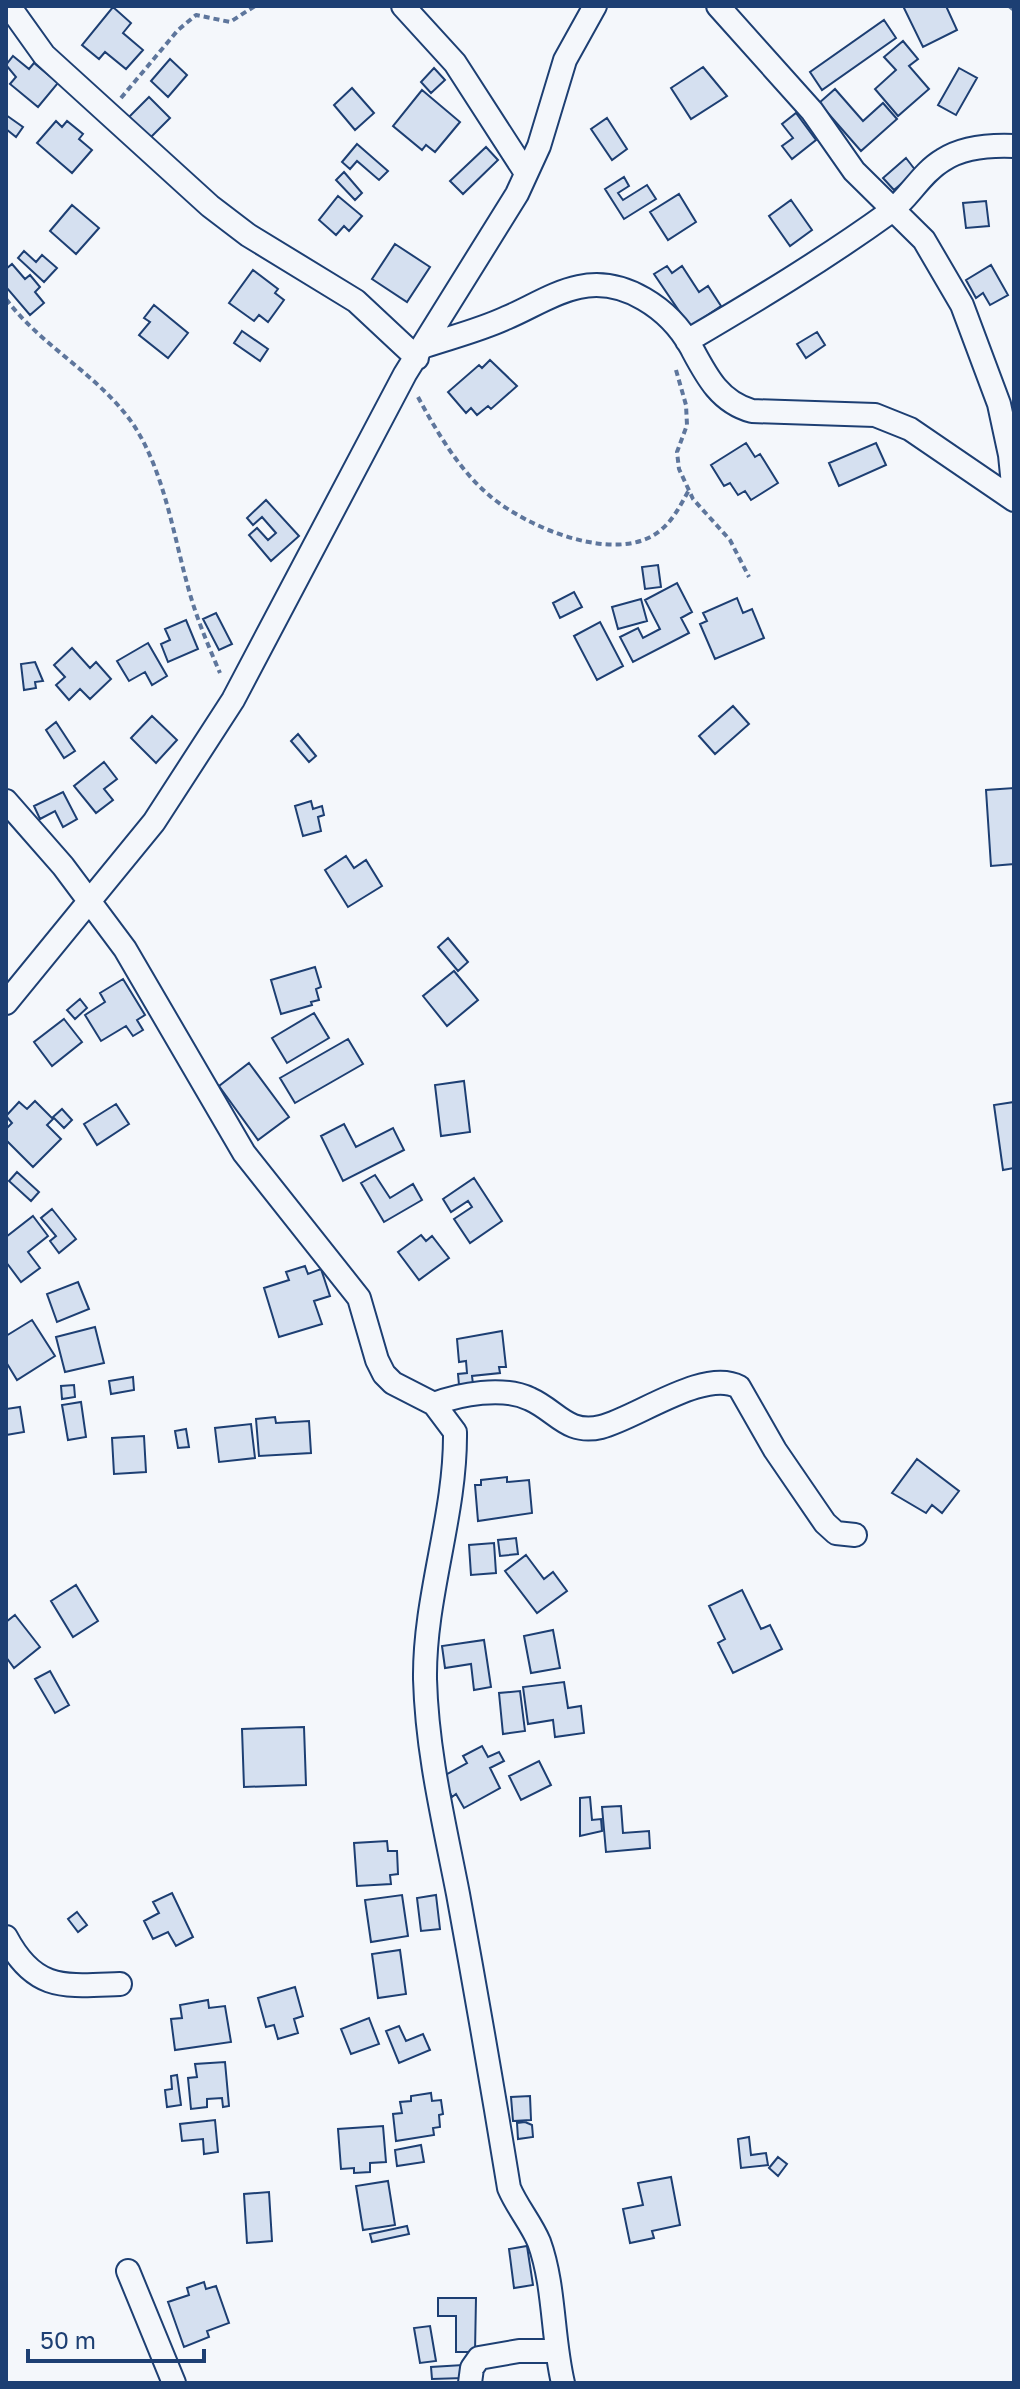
<svg xmlns="http://www.w3.org/2000/svg" width="1020" height="2389" viewBox="0 0 1020 2389" font-family="'Golos Text',sans-serif">
<rect width="100%" height="100%" fill="#f4f7fb"/>
<path fill="#d5e0f0" stroke="#1d3f73" stroke-width="2" d="M903 6H946L957 30 923 47Z
M113 7 131 23 123 33 143 50 126 69 105 52 99 59 82 45Z
M884 20 896 38 822 90 810 72Z
M903 41 918 59 909 66 929 89 898 116 875 89 896 70 884 57Z
M13 56 29 69 34 63 58 83 38 107 10 84 16 77 6 65Z
M170 59 187 75 168 97 151 81Z
M703 67 727 96 691 119 671 88Z
M434 68 445 80 431 93 421 82Z
M959 68 977 78 956 115 938 105Z
M352 88 374 113 355 130 334 105Z
M835 89 863 121 883 103 897 119 861 151 819 103Z
M422 90 460 122 435 152 426 145 422 150 393 126Z
M149 97 170 118 148 140 127 119Z
M796 113 816 140 792 159 782 146 793 138 782 124Z
M6 115 23 127 16 137 6 129Z
M607 118 627 149 612 160 591 129Z
M56 121 62 127 67 121 83 134 79 139 92 150 72 173 37 143Z
M357 144 388 171 379 180 357 161 350 169 342 162Z
M486 147 498 160 463 194 450 181Z
M906 158 916 171 894 190 883 178Z
M344 172 362 193 355 200 336 180Z
M624 177 629 186 618 193 623 200 647 185 656 199 624 219 605 189Z
M679 194 696 222 668 240 650 212Z
M338 196 362 216 349 231 344 226 336 235 319 220Z
M791 200 812 230 790 246 769 216Z
M986 201 989 226 966 228 963 203Z
M72 205 99 228 76 254 50 231Z
M395 244 430 267 407 302 372 279Z
M24 251 36 262 42 255 57 268 44 282 18 258Z
M12 264 25 279 30 275 40 287 35 292 44 303 30 315 6 287V269Z
M991 265 1008 295 990 305 983 293 976 298 966 280Z
M667 266 672 273 682 266 699 292 708 286 721 306 690 327 654 274Z
M253 270 278 289 275 293 284 300 268 322 259 315 254 321 229 303Z
M154 305 188 333 168 358 139 335 150 322 144 318Z
M242 331 268 349 260 361 234 343Z
M817 332 825 345 806 358 797 344Z
M490 360 517 386 491 409 488 406 477 415 471 408 466 413 448 392 479 365 482 368Z
M746 443 755 457 760 454 778 483 751 500 745 491 738 495 730 483 724 486 711 465Z
M876 443 886 465 839 486 829 463Z
M266 500 299 536 271 561 249 535 257 528 268 540 276 533 262 517 253 525 247 518Z
M658 565 661 587 645 589 642 567Z
M677 583 692 612 681 618 689 633 633 662 620 637 638 628 643 638 660 629 645 600Z
M574 592 582 607 560 618 553 603Z
M737 598 743 613 752 609 764 638 715 659 700 624 707 621 703 613Z
M641 599 647 621 618 629 612 607Z
M216 613 232 644 219 650 203 619Z
M186 620 198 649 168 662 161 644 170 640 165 629Z
M600 622 623 666 597 680 574 636Z
M148 643 167 676 152 685 145 672 129 681 117 661Z
M72 648 90 668 96 662 111 679 90 699 80 689 69 700 56 685 65 677 54 665Z
M35 662 43 681 35 682 36 688 24 690 21 664Z
M733 706 749 724 715 754 699 736Z
M152 716 177 740 156 763 131 738Z
M56 722 75 751 64 758 46 730Z
M298 734 316 756 309 762 291 741Z
M104 762 117 779 104 789 113 800 96 813 74 786Z
M1014 788V864L991 866 986 790Z
M63 792 77 819 63 827 55 811 40 819 34 806Z
M311 801 313 809 322 806 324 815 318 817 321 831 303 836 295 806Z
M346 856 354 868 366 860 382 886 348 907 325 870Z
M448 938 468 962 458 971 438 947Z
M315 967 321 987 316 989 319 1000 311 1002 312 1005 281 1014 271 980Z
M454 971 478 1000 447 1026 423 996Z
M123 979 145 1015 137 1020 143 1030 133 1036 126 1026 101 1041 85 1015 105 1002 100 993Z
M80 999 87 1008 75 1019 67 1010Z
M314 1013 329 1038 287 1063 272 1038Z
M64 1019 82 1042 52 1066 34 1042Z
M348 1039 363 1064 295 1103 280 1078Z
M249 1063 289 1117 258 1140 219 1086Z
M464 1081 470 1132 441 1136 435 1085Z
M35 1101 53 1119 47 1125 61 1139 33 1167 6 1140V1129L12 1123 6 1116 19 1102 27 1109Z
M1014 1102V1168L1003 1170 994 1105Z
M116 1104 129 1124 97 1145 84 1124Z
M62 1109 72 1120 64 1128 53 1117Z
M344 1124 356 1147 393 1128 404 1150 343 1181 321 1136Z
M17 1172 39 1192 31 1201 9 1181Z
M375 1175 390 1198 413 1184 422 1200 384 1222 361 1183Z
M474 1178 502 1221 470 1243 454 1219 472 1207 468 1201 451 1212 443 1199Z
M52 1209 76 1239 59 1253 50 1241 56 1236 41 1218Z
M33 1216 48 1236 28 1252 40 1268 21 1282 6 1262V1237Z
M421 1235 426 1241 432 1236 449 1258 419 1280 398 1252Z
M305 1266 308 1274 321 1269 330 1296 314 1301 322 1324 279 1337 264 1288 289 1280 286 1272Z
M78 1282 89 1309 57 1322 47 1294Z
M32 1320 55 1356 17 1380 6 1362V1336Z
M95 1327 104 1363 65 1372 56 1337Z
M502 1331 506 1367H499L500 1373 472 1376 473 1384 459 1385 458 1374 467 1373 466 1361 459 1362 457 1339Z
M133 1377 134 1390 111 1394 109 1381Z
M74 1385 75 1397 62 1399 61 1386Z
M81 1402 86 1437 68 1440 62 1405Z
M20 1407 24 1432 6 1435V1409Z
M275 1417 276 1423 309 1421 311 1453 259 1456 256 1419Z
M251 1424 255 1458 219 1462 215 1428Z
M186 1429 189 1447 178 1448 175 1431Z
M144 1436 146 1472 114 1474 112 1438Z
M917 1459 959 1491 942 1513 932 1505 926 1513 892 1493Z
M507 1477V1482L529 1480 532 1513 478 1521 475 1485H481V1480Z
M516 1538 518 1554 500 1556 498 1540Z
M494 1543 496 1573 471 1575 469 1545Z
M526 1555 544 1579 553 1572 567 1591 537 1613 505 1571Z
M76 1585 98 1621 73 1637 51 1601Z
M742 1590 761 1629 770 1625 782 1649 733 1673 718 1643 725 1639 709 1606Z
M15 1615 40 1647 14 1668 6 1657V1622Z
M553 1630 560 1668 531 1673 524 1636Z
M484 1640 491 1687 474 1690 471 1664 445 1668 442 1646Z
M50 1671 69 1705 55 1713 35 1679Z
M564 1682 568 1708 581 1706 584 1733 555 1737 553 1720 528 1724 523 1687Z
M520 1691 525 1731 503 1734 499 1693Z
M304 1727 306 1785 244 1787 242 1729Z
M482 1746 488 1757 499 1752 504 1761 490 1768 500 1788 464 1808 456 1794 452 1797 442 1777 467 1763 463 1756Z
M539 1761 551 1785 521 1800 509 1776Z
M590 1797 592 1820 601 1819 602 1831 580 1836V1798Z
M621 1806 623 1833 649 1831 650 1848 606 1852 602 1807Z
M387 1841 388 1851H397L398 1874 390 1875 391 1884 357 1886 354 1843Z
M172 1893 193 1937 176 1946 168 1932 153 1939 144 1921 159 1913 153 1902Z
M402 1895 408 1936 371 1942 365 1900Z
M436 1895 440 1929 421 1931 417 1898Z
M77 1912 87 1925 78 1932 68 1919Z
M400 1950 406 1994 378 1998 372 1954Z
M295 1987 303 2016 294 2019 298 2033 278 2039 274 2025 266 2027 258 1998Z
M208 2000 209 2008 225 2006 231 2042 175 2050 171 2019 182 2018 180 2005Z
M369 2018 379 2044 351 2054 341 2029Z
M399 2026 406 2041 423 2034 430 2050 399 2063 386 2031Z
M225 2062 229 2106 223 2107 222 2098 207 2099V2107L191 2109 188 2078 197 2077 195 2064Z
M177 2075 181 2105 167 2107 165 2090 172 2089 171 2076Z
M431 2093 432 2101 441 2100 443 2114 439 2115 440 2127 433 2128 434 2135 396 2141 393 2114 402 2113 400 2102 411 2101V2096Z
M530 2096 531 2120 513 2121 511 2097Z
M215 2120 218 2152 204 2154 203 2139 182 2141 180 2124Z
M525 2122 532 2125 533 2137 518 2139 517 2123Z
M383 2126 386 2162 370 2163V2172L354 2173V2168L341 2169 338 2129Z
M749 2137 751 2155 766 2153 768 2165 741 2168 738 2139Z
M421 2145 424 2162 397 2166 395 2150Z
M778 2157 787 2164 778 2176 769 2168Z
M671 2177 680 2225 652 2231 654 2238 630 2243 623 2209 643 2205 638 2183Z
M388 2181 395 2225 363 2230 356 2186Z
M269 2192 272 2241 247 2243 244 2194Z
M407 2226 409 2234 372 2242 370 2234Z
M527 2246 533 2285 514 2288 509 2249Z
M204 2282 206 2289 216 2286 229 2323 207 2331 209 2337 184 2347 168 2302 189 2295 187 2288Z
M438 2298H476L475 2352H456V2316H438Z
M430 2326 436 2361 420 2363 414 2328Z
M463 2365 464 2378 432 2379 431 2367Z"/>
<g fill="none" stroke-linecap="round" stroke-linejoin="round">
<g stroke="#1d3f73" stroke-width="26">
<path id="minor" d="M9 6 44 55 210 206 248 235 356 301 417 358
M403 6 455 63 526 173
M718 6 812 111 854 171 924 240 962 305 999 404 1010 455 1014 495
M687 341C757 300 825 259 890 212 909 198 921 173 943 160 963 147 990 145 1014 146
M425 346C452 337 480 330 506 318 530 308 554 292 579 287 624 277 670 309 691 347 706 375 719 402 752 411L875 415 910 429 1014 500
M6 801 63 866 125 949 244 1153 359 1298 377 1360 384 1374 393 1383 434 1404 455 1432C456 1515 424 1596 425 1679 427 1753 444 1822 458 1894 476 1992 493 2090 509 2188 517 2207 531 2223 539 2242 555 2286 552 2337 563 2383
M6 1003 154 822 233 700 405 374 517 194 539 146 565 60 595 6
M434 1404C460 1394 503 1386 530 1399 557 1411 567 1435 601 1427 637 1418 704 1368 739 1387L775 1450 825 1523 836 1533 855 1535
M6 1937C35 1992 65 1986 120 1984
M128 2271 174 2383
M470 2383 472 2368 479 2358 519 2351H555"/>
</g>
<path stroke="#5e769c" stroke-width="4" stroke-dasharray="6 4" stroke-linecap="butt" d="M1009 6 1014 10
M121 98 178 30 196 15 230 22 255 6
M6 299C42 347 98 374 133 424 164 471 173 533 188 587 196 617 208 645 220 673
M676 370 686 405 687 425 677 452 679 469 693 499 730 540 749 577
M418 397C437 432 459 470 490 496 528 528 618 566 661 530 674 519 681 504 689 490"/>
<use href="#minor" stroke="#f4f7fb" stroke-width="22"/>
</g>
<rect width="1020" height="2389" fill="none" stroke="#1d3f73" stroke-width="16"/>
<path d="M28 2349v12h176v-12" fill="none" stroke="#1d3f73" stroke-width="4"/>
<text x="40" y="2349" font-size="24" fill="#1d3f73" stroke="#f4f7fb" stroke-width="6" paint-order="stroke">50 m</text>
</svg>
